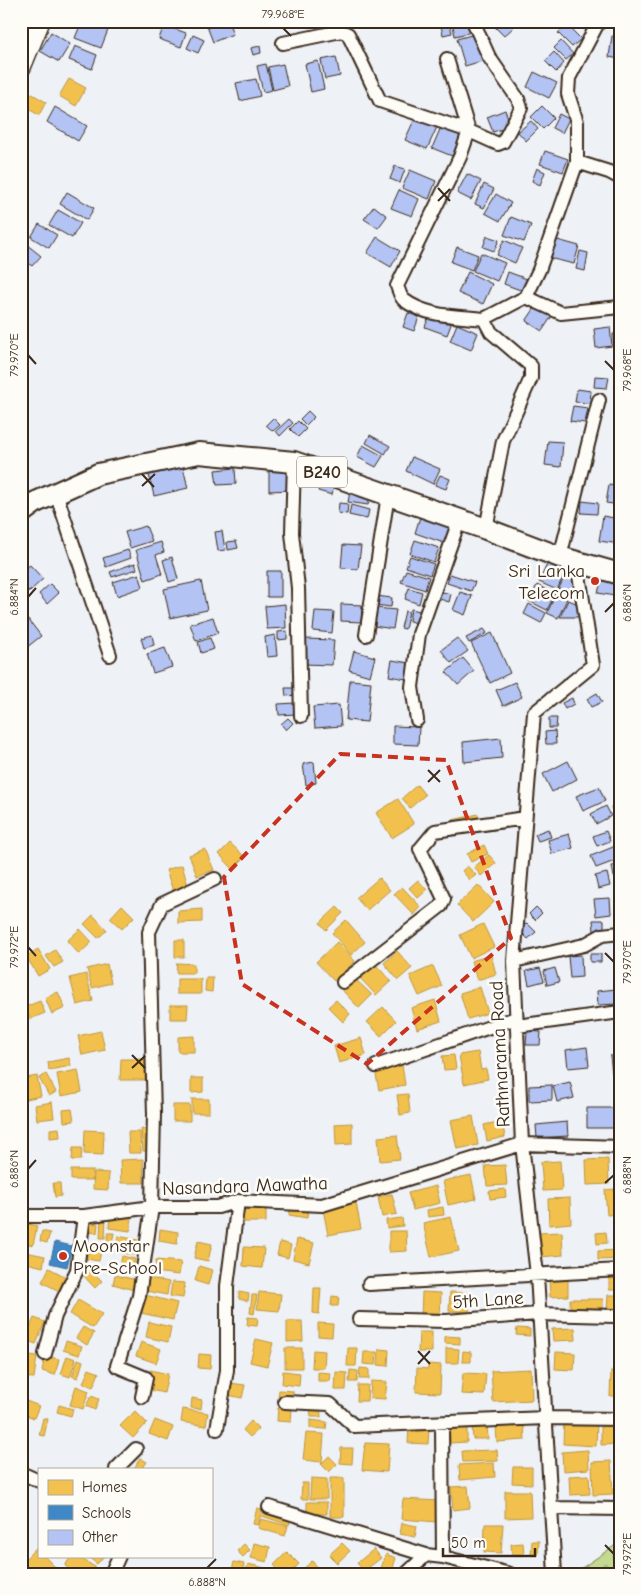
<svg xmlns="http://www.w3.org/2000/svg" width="641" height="1595" viewBox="0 0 641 1595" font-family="'Comic Neue',sans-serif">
<defs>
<pattern id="cemetery-stones" width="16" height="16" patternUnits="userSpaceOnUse" patternTransform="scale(1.25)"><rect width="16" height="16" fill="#c4da90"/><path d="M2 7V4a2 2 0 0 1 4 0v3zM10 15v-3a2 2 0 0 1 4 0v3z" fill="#a9bb7c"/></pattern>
</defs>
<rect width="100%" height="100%" fill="#eef1f6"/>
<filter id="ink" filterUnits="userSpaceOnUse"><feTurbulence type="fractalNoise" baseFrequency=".02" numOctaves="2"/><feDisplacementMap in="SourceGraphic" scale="10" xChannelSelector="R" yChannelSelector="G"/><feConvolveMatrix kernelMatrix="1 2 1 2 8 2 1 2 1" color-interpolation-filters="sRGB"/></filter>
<g filter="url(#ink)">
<path fill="url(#cemetery-stones)" stroke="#808257" d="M620 1542V1574H573Z"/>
<path fill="#f2c14e" stroke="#bb9440" d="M69 79 86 88 76 106 59 96Z
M27 91 46 102 39 115 21 105V100Z
M417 785 425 795 410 808 402 798Z
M398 799 414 824 392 838 376 813Z
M478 814 480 821 455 827 453 820Z
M230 843 245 857 233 869 219 854Z
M484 845 488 854 471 862 467 854Z
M205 849 214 870 197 876 189 855Z
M489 855 496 863 481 876 474 867Z
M182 865 188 886 173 891 166 870Z
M467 866 476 875 470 880 462 871Z
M379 878 390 890 367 910 356 898Z
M418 880 427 890 418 898 409 888Z
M478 885 494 902 473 922 457 905Z
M402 887 421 907 414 915 394 894Z
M122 905 134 917 122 929 110 918Z
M337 907 343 913 326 930 320 923Z
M202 909V922L178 923V911Z
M93 915 107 930 98 938 84 924Z
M346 920 365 942 351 955 332 933Z
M483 924 494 947 471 958 460 935Z
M80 929 92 942 79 954 67 941Z
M175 940H184V957H175Z
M337 942 355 961 334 981 316 962Z
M38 949 50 969 38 976 26 956Z
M55 950 63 962 54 967 46 956Z
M397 951 412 968 398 980 384 963Z
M491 955 496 974 477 980 471 961Z
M177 963 194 964V973H176Z
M374 963 391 981 376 995 359 977Z
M107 964 111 983 92 988 87 969Z
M433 966 442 986 419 996 410 976Z
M86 974 93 1001 77 1005 70 978Z
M353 977 372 995 359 1008 341 989Z
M206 978H213L212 992 205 991Z
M177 979H201V994H177Z
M480 987 488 1013 468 1019 460 993Z
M58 992 65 1008 52 1014 45 998Z
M336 1000 350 1014 343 1022 328 1007Z
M435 1000 441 1021 417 1029 411 1008Z
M40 1001 45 1013 30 1019 25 1007Z
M170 1005H188L187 1019H170Z
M383 1007 396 1021 381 1036 367 1022Z
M101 1031 105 1050 82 1055 78 1036Z
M194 1036V1052H178V1037Z
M361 1038 366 1055 339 1063 334 1046Z
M478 1052 481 1070 486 1069 488 1079 464 1084 459 1055Z
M454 1055 456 1069 444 1070 442 1056Z
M69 1058 71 1066 49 1070 48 1062Z
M121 1059H145V1080H120Z
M402 1065 405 1085 379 1090 375 1070Z
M78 1070 82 1092 61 1096 57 1074Z
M46 1074 56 1092 49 1096 39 1078Z
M37 1076 41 1096 21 1100V1079Z
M191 1078H203V1092L191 1093Z
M408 1094 410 1113 400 1115 397 1095Z
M192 1099H209V1113H192Z
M52 1102 54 1118 37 1120 35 1105Z
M173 1105H190V1121H173Z
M72 1109 74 1121 64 1122 63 1110Z
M473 1116 478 1145 457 1149 451 1120Z
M502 1121 505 1137 487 1141 484 1125Z
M352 1123V1144L336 1145 335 1124Z
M59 1128 60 1137 50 1138V1129Z
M141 1129H146L148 1151H143Z
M85 1130 104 1131 103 1155 84 1154Z
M128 1132H140L141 1153H129Z
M397 1135 400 1159 380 1161 378 1137Z
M73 1148H82L81 1160H72Z
M143 1159 144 1183H121L120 1160Z
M608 1159 609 1184 587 1185 586 1160Z
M560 1161 562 1190 543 1191 541 1162Z
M505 1165 507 1185 487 1186 485 1166Z
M71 1170H93V1180H71Z
M94 1172 109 1173 108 1190 93 1189Z
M471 1175 476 1199 448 1205 443 1181Z
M53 1183H60L61 1196 55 1197Z
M436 1186 440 1203 413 1210 408 1193Z
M505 1189 506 1197 490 1199 489 1191Z
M614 1189 617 1214 607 1215 605 1190Z
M392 1194 397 1214 382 1217 378 1197Z
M570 1198 571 1223 549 1225 548 1199Z
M266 1203V1222H241L240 1204Z
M356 1203 361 1229 328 1235 323 1209Z
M291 1205 308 1207 307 1218 289 1215Z
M443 1207 444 1215 428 1217 427 1210Z
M110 1215 132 1217 130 1231 109 1228Z
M101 1217H106L105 1238H100Z
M451 1217 459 1251 431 1257 423 1223Z
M402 1218 403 1226 387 1228 386 1220Z
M23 1223 37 1226 33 1245 21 1242Z
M90 1223 98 1224 97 1233 89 1232Z
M160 1229 178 1232 177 1244 159 1241Z
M42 1231 50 1233 47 1243 40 1241Z
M389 1231H406L407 1251 389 1252Z
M562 1232 563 1255 540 1257 539 1233Z
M606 1232 607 1243 597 1244 596 1233Z
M108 1233H114L111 1248 106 1247Z
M118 1236 138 1240 135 1255 115 1252Z
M297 1239 314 1243 309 1263 293 1259Z
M198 1241 212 1244 208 1261 194 1258Z
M280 1242 291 1245 288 1258 277 1255Z
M89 1243 102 1246 99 1261 86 1259Z
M244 1247 264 1248 262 1268 243 1266Z
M620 1250V1259L598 1260V1251Z
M25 1252 45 1256 43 1267 23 1262Z
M122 1256 135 1259 133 1269 120 1266Z
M156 1260 181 1262 179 1275 154 1272Z
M87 1266 102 1281 95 1288 80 1272Z
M199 1266 212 1270 208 1285 195 1281Z
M49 1268 66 1277 59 1291 42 1282Z
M620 1273V1290H609V1274Z
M115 1275 137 1280 134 1290 113 1284Z
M149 1278 169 1282 167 1295 146 1291Z
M568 1278V1296L550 1297 549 1279Z
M172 1282 185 1283 183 1298 170 1296Z
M314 1288H321L319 1314 313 1313Z
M239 1292 249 1294 248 1301 239 1299Z
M259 1292 281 1294 279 1311 257 1309Z
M422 1292 441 1293 440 1319H421Z
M450 1292 470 1293 469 1312 449 1311Z
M145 1295 177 1303 173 1320 141 1313Z
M252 1295H257L254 1314 250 1313Z
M608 1295H617V1311L607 1310Z
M332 1296 339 1297 338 1306H331Z
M570 1299H603V1312L570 1313Z
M78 1300 102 1314 93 1328 70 1314Z
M248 1317 258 1318 257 1326 247 1325Z
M34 1318 45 1322 36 1344 25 1340Z
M287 1321H302L303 1341 287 1342Z
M149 1322 171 1327 168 1342 146 1337Z
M318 1323 333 1324 332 1337 318 1336Z
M83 1327 94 1333 87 1345 76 1338Z
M517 1328 530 1329V1336L516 1335Z
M575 1328 576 1340 553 1341 552 1329Z
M419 1332H432V1352H418Z
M445 1336 460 1337V1344L445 1343Z
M256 1339 273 1343 267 1366 250 1362Z
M66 1341 82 1346 79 1355 63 1350Z
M141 1342 161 1349 156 1363 136 1356Z
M285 1348H302V1368H285Z
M348 1348H357L356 1366H347Z
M446 1348 459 1349 458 1363H446Z
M379 1349 389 1350 388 1366 378 1365Z
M313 1350 325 1351 324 1368H312Z
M463 1351 471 1352V1362H462Z
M364 1352H377L376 1365 363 1364Z
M556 1352 575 1353 574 1370 555 1369Z
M21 1354 37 1356 34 1378 21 1377Z
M199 1354 211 1355 210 1369 198 1368Z
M45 1356 59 1359 55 1375 42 1371Z
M67 1356 76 1359 70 1377 61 1374Z
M78 1359 83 1361 78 1378 72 1376Z
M428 1364 441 1365 440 1393 416 1392 417 1368 428 1369Z
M360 1368 369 1369V1379H359Z
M89 1369 99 1373 93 1387 83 1383Z
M531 1369 532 1400 493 1402 491 1371Z
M150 1370 168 1374 164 1393 146 1389Z
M350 1370 358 1371 357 1382H349Z
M283 1371 300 1373 299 1386 282 1384Z
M611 1371H620V1396H610Z
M318 1372 331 1373 330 1381H318Z
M336 1372 347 1373 346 1390H335Z
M463 1373 486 1374 484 1395 461 1394Z
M371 1381 387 1382 385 1399 370 1398Z
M230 1383 245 1385 242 1398 228 1395Z
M358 1385H368L367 1401H357Z
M76 1386 89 1391 83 1409 70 1405Z
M279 1390 293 1391V1400L278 1399Z
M91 1396 99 1399 95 1410 86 1406Z
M192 1398 202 1400 201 1409 191 1408Z
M21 1399 39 1406 34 1418 21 1413Z
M59 1405 73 1409 71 1416 57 1412Z
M320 1405 321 1417H311L310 1406Z
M278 1408 292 1409 291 1422 277 1421Z
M183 1409 208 1413 206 1426 181 1422Z
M135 1411 147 1423 133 1438 120 1426Z
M43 1418 48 1419 44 1436 39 1435Z
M155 1420 173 1427 168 1441 149 1434Z
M310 1420 327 1422 326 1429 310 1428Z
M251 1421 259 1429 250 1437 243 1430Z
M564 1421 597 1422 596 1446 563 1444Z
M601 1423H620V1444L601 1445Z
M449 1424H467V1442L450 1443Z
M487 1424 488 1439H473L472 1425Z
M524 1424 525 1440 497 1442 496 1426Z
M409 1427 429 1428 428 1444 408 1443Z
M306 1433 324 1434 322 1462 303 1460Z
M365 1443 389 1444 387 1472 362 1470Z
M341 1448H353L352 1464 340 1463Z
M497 1450 498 1461 463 1462 462 1451Z
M588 1450 589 1469 563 1471 562 1452Z
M616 1452H620V1497H618Z
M329 1456 337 1464 329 1472 321 1464Z
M140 1458 147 1462 142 1469H134Z
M611 1461 613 1494 593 1495 592 1462Z
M494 1463 495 1477 460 1480 459 1465Z
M513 1467H532V1484L512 1483Z
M589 1475 590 1494 570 1495 569 1476Z
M311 1478 327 1479V1499H310Z
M330 1478H344V1517H330Z
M302 1483H308V1499H301Z
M468 1486 470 1508 453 1510 451 1487Z
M505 1491H530L531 1517 505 1518Z
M403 1499 439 1501 437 1522 401 1519Z
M307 1502H327V1514H307Z
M257 1508 262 1509 258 1525 253 1524Z
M264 1510 291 1519 289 1525 262 1516Z
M261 1519 288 1526 285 1536 258 1528Z
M402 1523 417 1526 415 1537 400 1534Z
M485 1524H503L501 1553 484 1552Z
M532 1541H539L538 1555H531Z
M254 1543 270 1547 267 1562 251 1558Z
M342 1543 350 1551 337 1563 329 1555Z
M523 1543 524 1555H512L511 1544Z
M244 1544 250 1550 243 1557 237 1551Z
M36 1548 39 1551V1556H44L56 1568 51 1574H32L21 1563Z
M374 1549 381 1558 364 1571 357 1563Z
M287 1552 299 1564 289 1574H282L274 1565Z
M386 1554 396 1558 391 1574H379Z
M71 1556H77L95 1567 90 1574H77L65 1566Z
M87 1556H104L97 1564Z
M312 1561 323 1573 300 1574 299 1573Z
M234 1562 244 1564 242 1574H231Z
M248 1564 265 1568 264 1574H245Z"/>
<path fill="#3f88c5" stroke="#3e6c93" d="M55 1242 72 1246 67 1267 50 1263Z"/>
<path fill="#b3c4f4" stroke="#3b2a1e" d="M82 21H102L110 25 101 48 75 38Z
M205 21H228L233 34 213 42Z
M440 21H449L452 33 443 35Z
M452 21H470L472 32 455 36Z
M489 21H509L514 27 504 36Z
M164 25 186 33 181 47 159 39Z
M567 25 581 39 572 47 558 33Z
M51 32 70 44 59 62 40 51Z
M475 34 482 61 465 66 457 39Z
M193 35 204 40 198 53 187 48Z
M612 36 620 37V59L609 57Z
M561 41 573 54 566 60 554 48Z
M75 46 97 55 92 69 69 60Z
M260 46 261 53 253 55 251 48Z
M554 52 564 63 556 72 545 61Z
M336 57 340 76 325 79 321 60Z
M318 61 324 89 311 92 305 64Z
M266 64 272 90 263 92 257 66Z
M283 64 288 86 273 90 268 67Z
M534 72 557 83 549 98 527 87Z
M256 79 260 96 240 101 236 83Z
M542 106 554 118 543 129 531 117Z
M55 107 87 126 78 141 47 122Z
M505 110 511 126 493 132 487 117Z
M559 114 569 119 562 133 552 128Z
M415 118 437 127 427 149 405 140Z
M531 121 538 129 526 141 518 132Z
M441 127 461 135 452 156 432 148Z
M545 151 568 159 563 172 540 164Z
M395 166 405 169 400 183 390 179Z
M537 168 545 172 540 185 532 181Z
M410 170 436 181 429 199 402 188Z
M467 174 481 181 471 200 457 193Z
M484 184 494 189 484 208 475 204Z
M399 190 419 199 412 216 391 208Z
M67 192 94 208 87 220 60 204Z
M496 194 511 203 500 221 485 213Z
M374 206 387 216 378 228 364 219Z
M58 210 81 223 72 238 49 225Z
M511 217 531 225 524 242 504 235Z
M39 224 57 235 49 248 31 237Z
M487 236 499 240 494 251 483 247Z
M377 237 400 251 391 267 367 253Z
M554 239 579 246 574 264 549 258Z
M21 240 41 256 32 266 21 258Z
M504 240 522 248 515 263 497 255Z
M457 247 478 255 472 270 451 262Z
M580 251 588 253 585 271 576 269Z
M481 253 505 263 497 281 473 271Z
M468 272 492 284 483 304 458 293Z
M508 272 527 279 523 291 504 284Z
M537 305 552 316 542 331 526 321Z
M408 313 419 317 414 331 403 327Z
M430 314 452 322 447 335 425 327Z
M457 324 478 333 471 350 450 341Z
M610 327 612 346 596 348 594 329Z
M620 333V359L614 360 613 334Z
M595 376 609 377 607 388 594 387Z
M577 389 591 391 590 403 575 402Z
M573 406 588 408 585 423 570 421Z
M308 411 314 417 306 425 300 419Z
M273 418 280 425 273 431 266 425Z
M289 419 293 423 280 436 276 431Z
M298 421 306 429 298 437 290 429Z
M370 435 390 446 385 454 366 443Z
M548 441 563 442 561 467 545 465Z
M363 445 383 456 376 467 357 457Z
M412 457 440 469 433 484 406 471Z
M183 467 188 488 154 496 149 475Z
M235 468 236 484 217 485 215 470Z
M291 470 292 490 269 491V471Z
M440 475 450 479 446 489 435 485Z
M321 481 334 484 332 495 318 491Z
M609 485 620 487V505L606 503Z
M350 492 370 496 368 505 348 502Z
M582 501 598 503 597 514 581 513Z
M339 503 348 504 347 514 338 513Z
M351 505 369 510 367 519 349 515Z
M603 516 620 519V544L599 541Z
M420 517 450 526 444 543 415 533Z
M146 526 152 541 130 548 125 532Z
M222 531 225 550 218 551 215 532Z
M415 540 439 548 434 562 410 554Z
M236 541 238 548 228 550 227 542Z
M161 542 164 552 156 555 162 574 145 580 136 550Z
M343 545 361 546 358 569 341 568Z
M128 550 131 558 106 567 103 558Z
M410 556 434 564 430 575 406 567Z
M172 557 178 579 169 582 163 560Z
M548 562 566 570 557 590 539 582Z
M135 563 137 569 112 577 110 572Z
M30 565 43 579 29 592 21 583V572Z
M406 570 429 577 425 590 401 582Z
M568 570 573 573 579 597 558 590Z
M267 571H281V597H267Z
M139 574 143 587 117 596 113 582Z
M450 574 475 582 471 591 447 583Z
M602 578 620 582V597L598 593Z
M201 581 207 610 170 618 164 589Z
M50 584 59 593 47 604 39 594Z
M537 585 555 594 547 610 529 601Z
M409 588 422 592 419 604 405 599Z
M439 591 451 594 449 602 437 598Z
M460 592 472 596 465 615 453 610Z
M556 594 567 599 558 618 547 613Z
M376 596 392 598 391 607 375 605Z
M568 600 579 604 581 617H560Z
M285 604 286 628 267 629 265 606Z
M341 604 362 605 361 622 341 621Z
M529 604 546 613 541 623 524 614Z
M376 608 396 610 393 629 374 626Z
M411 609 420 611 417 623 409 621Z
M315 611 334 612 332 633 313 631Z
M405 611 409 612 405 629 401 628Z
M213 617 218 633 196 641 190 624Z
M28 619 41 636 26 648 21 641V624Z
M484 629 487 633 469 643 466 638Z
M287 631V639L278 640V632Z
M492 633 510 673 490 683 471 643Z
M152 635 154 645 144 648 141 638Z
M275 635 277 656 267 657 265 637Z
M210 638 214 649 201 653 198 642Z
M457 638 468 651 451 663 441 650Z
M305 639 334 640 332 665 303 664Z
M165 648 172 667 153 673 147 654Z
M354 651 375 657 370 676 349 670Z
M463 658 474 671 458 685 446 672Z
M392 660 409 663 406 679 389 676Z
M350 680 371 682 367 722 346 720Z
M515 682 522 697 503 706 496 690Z
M285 688H297V695L286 696Z
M597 693 602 702 591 707 587 699Z
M572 698 574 704 565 709 562 703Z
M296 703V714L279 715 278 704Z
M339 705 341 726 315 728 313 707Z
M288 718 293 723 286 730 281 724Z
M549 718H557L556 728H549Z
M393 726 419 727 418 745 393 744Z
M555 731 556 744H546L545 732Z
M501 738 502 758 464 762 463 742Z
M568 761 577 779 552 792 543 774Z
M314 762 316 783 306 785 303 764Z
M599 787 605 801 583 811 576 796Z
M620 802V812L615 815 611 807Z
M606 806 611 816 596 824 591 814Z
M548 829 551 837 538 841 535 834Z
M606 831 610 841 597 846 593 836Z
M569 834 573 848 552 854 548 840Z
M618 845 620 851V859L596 868 591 856Z
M620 865V876L614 877 612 866Z
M607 873 610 886 598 889 595 876Z
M610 898 611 914 596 916 594 899Z
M536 907 542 913 535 920 529 914Z
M593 920H604V930L594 931Z
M527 923 536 932 528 939 519 930Z
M590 954H601V962H590Z
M581 955 582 977 570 978 568 956Z
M540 968 544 981 529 985 526 971Z
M555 968 559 982 547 985 544 971Z
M617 989V1004L598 1005 597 991Z
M527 1031 541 1032 540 1045H526Z
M587 1047 589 1066 568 1068 566 1050Z
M620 1055V1073H612L610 1056Z
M570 1082 574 1098 557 1102 553 1086Z
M552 1085V1100L529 1101V1086Z
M587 1108H614V1128H587Z
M567 1122 568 1136 537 1138 536 1125Z"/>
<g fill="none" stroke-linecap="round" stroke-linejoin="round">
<g stroke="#3b2a1e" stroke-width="16">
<path id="street" d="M473 21 489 57 518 99 521 108 503 142 498 144 469 131 460 157 397 286C399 290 400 297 404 300 426 317 458 316 484 319
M283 43 341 31 348 34 380 101 469 131
M447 59 469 131
M577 162 609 172 620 178
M526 297 561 313 620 307
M294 462 292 533 298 588 301 716
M56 493 110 655
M486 529 503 441 531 378V366L491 332 484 319 526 297 539 270 577 162V122L568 94 569 78 599 21
M560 557 599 400
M366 635 388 495
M417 720 412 687 419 634 459 521
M514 961 584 945 602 935 620 933
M343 982 441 906 444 899 420 849 435 831 525 818
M517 1026 620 1012
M376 1066 516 1018
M21 1216H84L152 1207H218L238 1201 322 1205 522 1144 620 1147
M369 1284 620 1270
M359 1319 446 1321 538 1314 614 1316 620 1318
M45 1354 55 1316 77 1270 84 1216
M142 1397 146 1378 117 1366 139 1296 152 1207 154 1114 149 932 162 904 215 879
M285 1402 330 1404 354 1426 546 1418 620 1419
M442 1423 443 1557
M217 1429 227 1370V1286L238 1201
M116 1469 136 1449
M21 1473 39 1481
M269 1507 426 1555 443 1557 510 1574
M552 1508 620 1509
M111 1574 119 1556
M406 1574 426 1555
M555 1574 537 1275 522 1144 514 961 534 713 593 665 577 562"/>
</g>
<g stroke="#3b2a1e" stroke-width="22">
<path id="secondary" d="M21 67 40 21"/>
</g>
<g stroke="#3b2a1e" stroke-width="24">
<path id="primary" d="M21 513 36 502 98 474 199 453 294 462 486 529 560 557 620 574"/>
</g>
<use href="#street" stroke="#fdfcf7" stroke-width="12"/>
<use href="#secondary" stroke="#fdfcf7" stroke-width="19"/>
<use href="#primary" stroke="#fdfcf7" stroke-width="20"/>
</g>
</g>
<path fill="none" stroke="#c8321e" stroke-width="4" stroke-dasharray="10 6" stroke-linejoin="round" d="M340 754 446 760 511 938 367 1064 242 984 224 877Z"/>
<path fill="none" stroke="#3b2a1e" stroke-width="2" d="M283 28 291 36M438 188 450 201M438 201 450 189M28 355 36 364M605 361 614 370M142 474 154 487M142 486 155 474M28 597 36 588M605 612 614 603M428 770 440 782M428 782 440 770M28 947 36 956M605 953 614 962M132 1055 145 1068M132 1068 145 1056M28 1169 36 1160M605 1183 614 1175M418 1351 430 1364M418 1364 430 1351M605 1545 614 1554M207 1568 216 1559"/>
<g fill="#c8321e" stroke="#fdfcf7" stroke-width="2">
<circle cx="595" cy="581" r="5"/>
<circle cx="63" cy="1256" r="5"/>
</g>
<g text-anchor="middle" stroke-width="5" stroke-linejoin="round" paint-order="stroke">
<rect fill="#fdfcf7" stroke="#75695f" stroke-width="1" x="297" y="456.5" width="50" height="31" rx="4"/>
<g font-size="18" font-weight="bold" fill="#3b2a1e">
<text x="322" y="478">B240</text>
</g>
<g font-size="19" fill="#3b2a1e" stroke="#fdfcf7" text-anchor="end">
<text x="585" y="577">Sri Lanka<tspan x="585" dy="22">Telecom</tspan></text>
<text x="73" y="1252" text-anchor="start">Moonstar<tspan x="73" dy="22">Pre-School</tspan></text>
</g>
<g font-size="19" fill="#3b2a1e" stroke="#fdfcf7">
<text transform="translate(499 1054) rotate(-93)" y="7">Rathnarama Road</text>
<text transform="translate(245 1185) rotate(-2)" y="7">Nasandara Mawatha</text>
<text transform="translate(488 1299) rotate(-4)" y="7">5th Lane</text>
</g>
</g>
<rect width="641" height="1595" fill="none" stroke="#fdfcf7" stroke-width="55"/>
<rect x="38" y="1468" width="175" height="90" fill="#fdfcf7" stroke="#afa8a0"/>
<rect x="48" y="1480" width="25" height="15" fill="#f2c14e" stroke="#afa8a0"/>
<text x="82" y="1492" font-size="15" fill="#3b2a1e">Homes</text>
<rect x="48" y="1505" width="25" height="15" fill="#3f88c5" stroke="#afa8a0"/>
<text x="82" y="1518" font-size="15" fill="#3b2a1e">Schools</text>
<rect x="48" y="1530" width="25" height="15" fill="#b3c4f4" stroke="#afa8a0"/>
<text x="82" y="1542" font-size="15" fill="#3b2a1e">Other</text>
<path d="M443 1548v8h92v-8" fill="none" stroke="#3b2a1e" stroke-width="2.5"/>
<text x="451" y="1548" font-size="15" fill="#3b2a1e" stroke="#fdfcf7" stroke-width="4" paint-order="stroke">50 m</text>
<rect x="28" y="28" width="586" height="1540" fill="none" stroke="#3b2a1e" stroke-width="2"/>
<g font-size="12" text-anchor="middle" fill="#3b2a1e">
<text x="283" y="18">79.968°E</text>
<text transform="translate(14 355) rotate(-90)" y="4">79.970°E</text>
<text transform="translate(627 370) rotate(-90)" y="4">79.968°E</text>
<text transform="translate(14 597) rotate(-90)" y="4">6.884°N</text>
<text transform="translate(627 603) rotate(-90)" y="4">6.886°N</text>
<text transform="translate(14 947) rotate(-90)" y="4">79.972°E</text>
<text transform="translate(627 962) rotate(-90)" y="4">79.970°E</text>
<text transform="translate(14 1169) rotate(-90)" y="4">6.886°N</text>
<text transform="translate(627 1175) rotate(-90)" y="4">6.888°N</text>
<text transform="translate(627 1554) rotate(-90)" y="4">79.972°E</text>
<text x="207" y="1586">6.888°N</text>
</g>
</svg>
